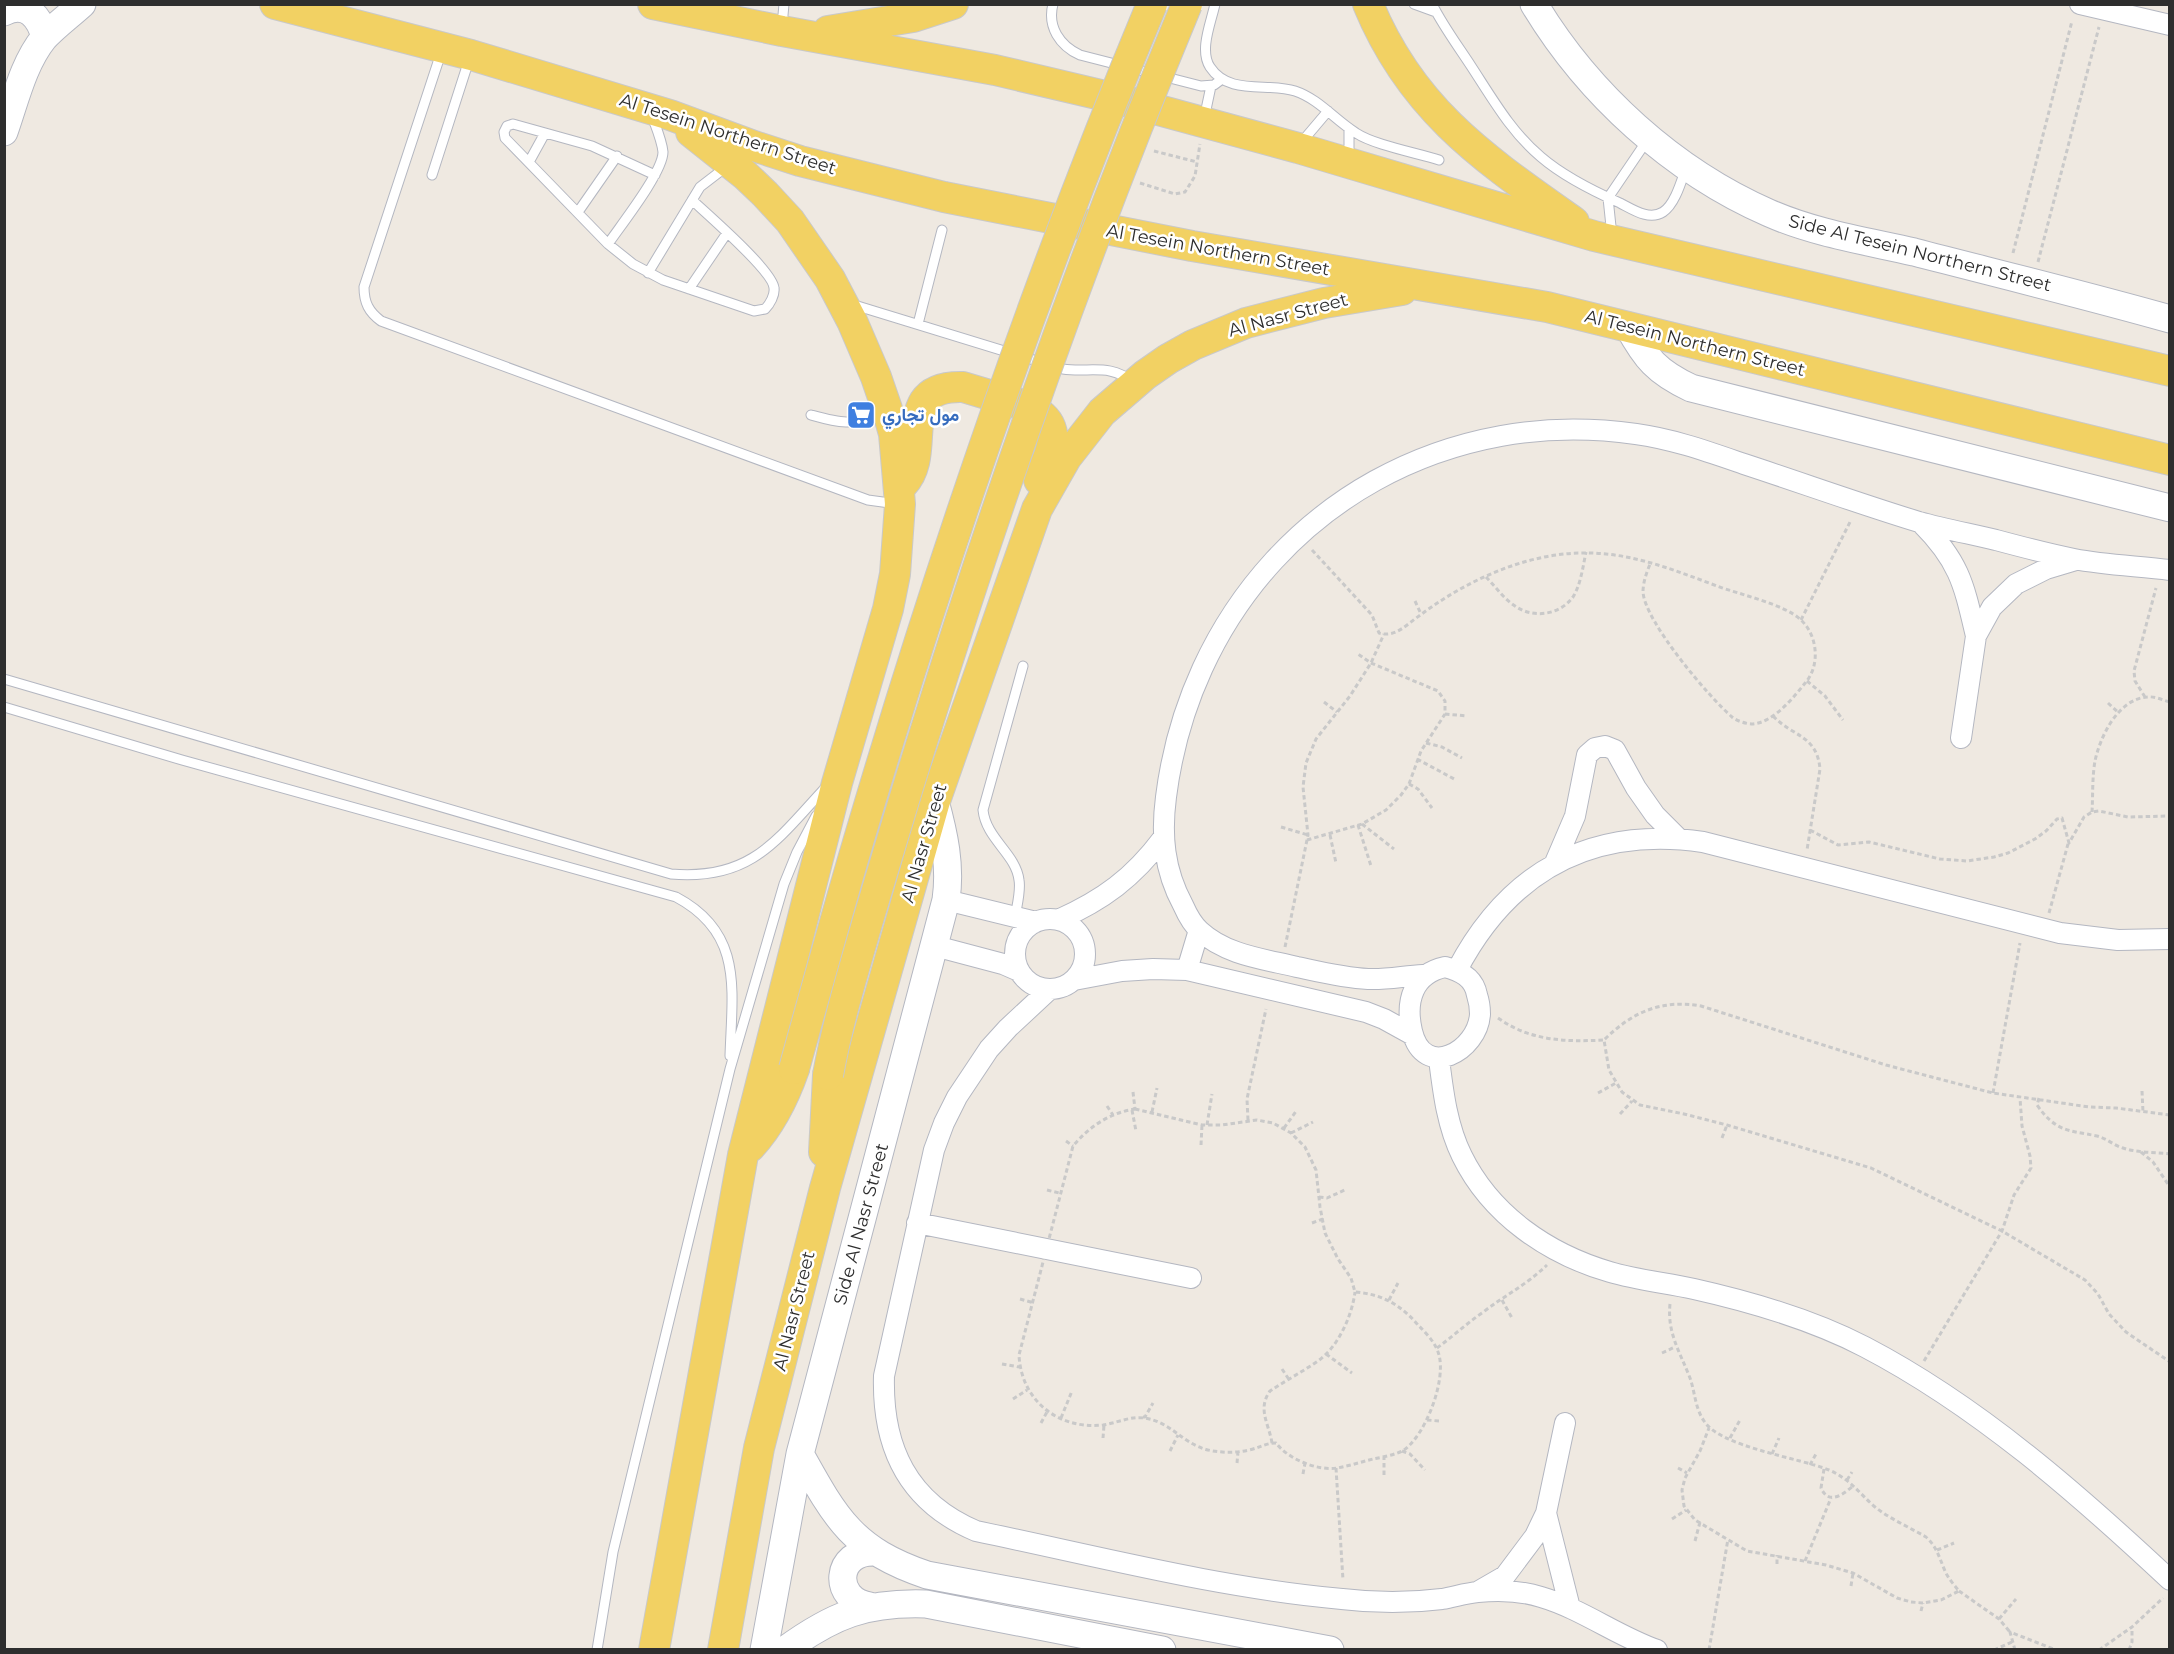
<svg xmlns="http://www.w3.org/2000/svg" width="2174" height="1654" viewBox="0 0 2174 1654" font-family="Montserrat,Vazirmatn,sans-serif">
<rect width="100%" height="100%" fill="#efe9e1"/>
<g fill="none" stroke-linecap="round" stroke-linejoin="round">
<g stroke="#b4b7c1" stroke-width="11">
<path id="lane" d="M1053 4C1047 27 1060 46 1080 55L1201 86 1214 85 1222 79
M1215 4C1211 23 1199 50 1210 67 1229 96 1267 82 1295 91 1319 99 1335 120 1356 133 1374 145 1417 153 1439 160
M1414 4 1436 12
M1432 4C1443 26 1458 46 1471 66 1492 98 1511 132 1541 157 1563 176 1593 191 1620 203 1632 209 1649 221 1663 212 1675 204 1681 182 1686 168
M782 26 784 4
M441 53 364 287C364 303 369 312 381 321L868 500 897 504
M1204 119 1211 86
M1300 144 1328 111
M1349 159V128
M529 162 545 133
M432 175 469 60
M655 175 592 146 513 124 507 126 504 132 505 138 608 244 633 264 663 280 754 311 765 309C770 304 775 295 774 288 773 271 707 214 692 200
M578 212 617 156
M1612 236 1608 198 1648 139
M608 244C621 225 663 172 663 152 662 141 656 127 652 116
M648 273 700 187 726 167
M689 289 727 233
M851 304 1063 369C1088 373 1111 363 1132 382
M918 324 942 230
M811 415C844 424 850 426 882 411
M4 679 671 874C751 881 777 840 826 787
M4 707 182 760 676 897C744 933 732 990 730 1056
M1015 917C1017 905 1021 891 1019 880 1016 854 986 839 983 810L1023 666
M597 1650 613 1552 730 1069 784 884 797 852 816 816"/>
</g>
<g stroke="#b4b7c1" stroke-width="22">
<path id="street" d="M2080 4 2170 25
M1921 523C1960 562 1964 585 1976 636
M1961 738 1976 636 1992 607 2016 584 2046 569 2076 560
M1554 865 1575 816 1587 755 1595 748 1605 746 1615 750 1636 788 1655 815 1679 839
M946 900 1036 922
M1015 954a35 35 0 1 1 70 0a35 35 0 1 1-70 0Z
M1058 920C1103 900 1133 878 1163 838
M935 946 1003 964 1019 971
M1445 967C1461 971 1474 978 1477 995 1479 1001 1480 1008 1480 1014 1478 1051 1424 1081 1412 1031 1405 1001 1413 974 1445 967Z
M1187 970 1199 930
M1457 970C1509 871 1591 826 1703 842L2060 933 2118 940 2170 939
M1423 975C1404 976 1386 980 1368 979 1344 978 1320 972 1297 967 1264 959 1226 955 1200 931 1193 925 1187 914 1183 905 1164 870 1161 835 1166 797 1189 615 1319 469 1501 436 1545 428 1592 428 1636 434 1673 439 1709 452 1744 464 1802 483 1860 504 1919 522 1944 529 1971 534 1996 540 2022 547 2048 554 2074 559 2105 565 2138 566 2170 570
M1074 980 1122 971 1153 969 1187 970 1366 1012 1384 1019 1413 1035
M1050 989 1008 1028 989 1049 957 1097 944 1123 934 1150 884 1376C882 1448 908 1502 976 1531 1097 1556 1219 1588 1342 1599 1375 1603 1410 1603 1442 1599 1454 1597 1466 1593 1478 1592 1498 1590 1522 1591 1541 1597 1582 1609 1617 1636 1657 1650
M1439 1059C1443 1091 1447 1126 1462 1156 1491 1215 1548 1254 1610 1272 1637 1280 1667 1283 1694 1289 1752 1302 1811 1319 1865 1347 1978 1406 2077 1493 2170 1580
M917 1223 1191 1278
M1546 1513 1570 1608
M1479 1591 1505 1576 1535 1536 1546 1513 1565 1423"/>
</g>
<g stroke="#b4b7c1" stroke-width="29">
<path id="secondary" d="M1534 4C1588 94 1673 171 1769 213 1814 233 1866 241 1914 252 1999 274 2085 295 2170 319
M4 12C27 0 40 18 45 37
M4 132C15 101 23 64 44 38 55 26 70 15 82 4
M1628 326C1646 359 1657 372 1691 388L2170 508
M800 1454C836 1519 853 1550 927 1575L1330 1650
M870 1606C831 1600 835 1550 875 1552
M764 1650 800 1454 946 900C951 865 944 834 935 801
M785 1650C833 1615 866 1602 926 1604L1162 1650"/>
</g>
<g stroke="#c9c9c9" stroke-width="32">
<path id="primary" d="M275 4 471 55 670 115 754 146 800 161 944 197 1192 246 1547 307 2170 460
M653 4 782 31 995 70 1118 99 1298 148 1594 236 2170 371
M1368 4C1412 111 1485 159 1574 222
M828 31 913 17 953 4
M903 484C934 452 892 385 963 387 976 391 990 395 1003 399 1027 406 1056 413 1052 445 1050 457 1043 469 1039 480
M750 1147C771 1124 784 1098 794 1069
M824 1152 828 1075
M654 1650 743 1155 837 783 888 609 895 574 900 504 894 434 887 409 876 377 852 321 830 279 790 221 765 194 745 175 691 132
M723 1650 759 1448 825 1188 935 801 1037 509 1066 458 1102 412 1145 375 1168 359 1193 345 1246 323 1324 303 1402 290"/>
</g>
<path stroke="#c9c9c9" stroke-width="3" stroke-dasharray="4.5 3" stroke-linecap="butt" d="M1154 151 1197 162
M1140 183 1175 194 1185 192 1195 176 1200 144
M2013 253 2072 21
M2038 262 2099 27
M1312 550 1372 615 1379 633C1395 638 1406 625 1419 616 1456 588 1503 564 1550 556 1612 545 1661 565 1717 586 1741 595 1784 604 1801 620 1818 636 1820 665 1806 682 1793 698 1774 722 1753 724 1746 724 1737 721 1732 717 1709 697 1645 622 1643 592 1643 582 1647 571 1651 562
M1486 577C1495 586 1504 599 1515 606 1533 619 1560 615 1573 597 1581 584 1583 566 1586 552
M1415 601 1421 614
M1801 620 1851 520
M1807 681 1825 696 1843 720
M2145 697 2135 681 2134 671 2156 588
M1324 702 1337 712
M2108 703 2119 713
M1445 714 1467 716
M1773 716C1793 737 1817 735 1820 769L1807 850
M1426 743 1442 747 1462 758
M1417 759 1456 780
M1409 784 1418 789 1432 808
M2092 812C2093 796 2092 778 2095 761 2100 737 2118 699 2147 697 2155 696 2162 700 2170 702
M1362 824 1394 849
M1358 825 1371 866
M1281 827 1308 835
M1810 830 1838 845 1869 842 1940 859 1967 861 1994 857 2008 853 2035 839 2046 831 2057 819 2062 818 2069 843 2084 817 2092 812 2099 811 2128 817 2170 816
M1330 835 1336 863
M1307 840 1362 824 1386 810 1401 795 1409 784 1421 751 1445 714V701L1438 691 1371 663 1358 654
M2049 913 2068 844
M1285 947 1308 835 1303 787 1306 763 1316 739 1350 696 1371 663 1384 634
M1498 1018C1530 1041 1566 1042 1604 1040
M2142 1091 2143 1112
M1133 1092 1135 1109
M1598 1093 1616 1083
M1993 1093 2020 943
M2039 1098 2037 1105C2056 1132 2068 1130 2097 1136 2106 1138 2113 1145 2123 1148 2138 1153 2154 1152 2170 1154
M1107 1106 1113 1115
M1135 1109 1202 1125H1222L1257 1120 1273 1123 1291 1133 1305 1147 1316 1170 1320 1207 1325 1233 1338 1259 1351 1278 1355 1292C1382 1294 1401 1305 1418 1325 1426 1333 1436 1343 1439 1355 1446 1381 1426 1434 1404 1450 1395 1455 1383 1457 1373 1459 1361 1462 1349 1466 1337 1468 1317 1471 1288 1459 1276 1443 1266 1443 1259 1448 1249 1450 1236 1453 1222 1453 1208 1450 1181 1443 1172 1422 1144 1418 1130 1416 1117 1423 1103 1425 1058 1430 1021 1400 1019 1355L1073 1146C1089 1127 1109 1113 1135 1109Z
M1132 1110 1136 1131
M1152 1112 1157 1088
M1620 1114 1632 1101
M2170 1115 2116 1108 2089 1107 1993 1093 1886 1065 1701 1006C1662 999 1632 1012 1604 1040L1609 1070 1622 1092 1640 1105 1684 1114 1727 1125 1871 1168 2002 1231 2085 1280 2098 1294 2109 1314 2126 1332 2170 1362
M1248 1120 1247 1099 1266 1009
M1207 1125 1212 1094
M1284 1128 1297 1110
M1291 1133 1313 1122
M1722 1138 1727 1125
M1066 1141 1073 1146
M1201 1145 1202 1125
M2141 1152 2153 1162 2170 1187
M1047 1190 1059 1193
M1319 1197 1327 1198 1347 1189
M1312 1223 1323 1219
M1020 1299 1034 1303
M1389 1300 1398 1283
M1502 1300 1512 1318
M1670 1304C1667 1333 1680 1352 1690 1378 1695 1392 1695 1408 1704 1421 1720 1447 1800 1458 1829 1470 1850 1479 1859 1493 1875 1507 1890 1519 1909 1527 1926 1537 1937 1547 1939 1557 1945 1571 1948 1578 1954 1585 1959 1591L1941 1600 1923 1603 1911 1602 1897 1598 1853 1573 1826 1565 1747 1551 1695 1520 1684 1506 1682 1490 1685 1478 1700 1451 1709 1428
M1437 1348C1452 1337 1466 1324 1482 1313 1505 1295 1525 1286 1547 1265
M1662 1353 1675 1347
M1326 1354 1352 1373
M1924 1361 2002 1231 2014 1195 2031 1168 2030 1156 2022 1126 2020 1098
M1002 1364 1019 1367
M1282 1369 1288 1378
M1013 1399 1027 1390
M1143 1417H1145L1153 1403
M1061 1418 1072 1391
M1427 1420 1439 1421
M1041 1423 1048 1410
M1103 1438 1104 1425
M1730 1438 1740 1420
M1272 1443C1269 1424 1257 1409 1270 1391 1285 1381 1302 1372 1318 1361 1338 1347 1352 1316 1355 1292
M1170 1451 1178 1435
M1402 1451 1410 1454 1425 1470
M1772 1454 1779 1438
M1237 1463 1238 1452
M1810 1465 1817 1452
M1336 1468 1343 1580
M1678 1468 1687 1473
M1824 1469 1821 1488C1829 1506 1844 1494 1854 1485
M1303 1474 1305 1463
M1384 1475V1457
M1847 1480 1852 1472
M1672 1519 1686 1510
M1695 1541 1700 1522
M1937 1550 1954 1543
M1805 1561 1831 1498
M1777 1564V1555
M1851 1586 1853 1573
M1959 1591 1999 1619 2010 1632
M1921 1611 1923 1603
M1999 1619 2016 1599
M1709 1650 1728 1539
M1994 1650 2012 1642
M2015 1650 2010 1632 2056 1650
M2099 1650 2132 1627 2163 1598
M2129 1650 2132 1642V1627"/>
<use href="#lane" stroke="#fff" stroke-width="9"/>
<use href="#street" stroke="#fff" stroke-width="20"/>
<use href="#secondary" stroke="#fff" stroke-width="27"/>
<use href="#primary" stroke="#f2d163" stroke-width="30"/>
<g stroke="#c9c9c9" stroke-width="32" stroke-linecap="butt">
<path id="primary-bridge" d="M794 1069C817 986 840 902 865 819 947 543 1041 270 1152 4
M828 1075C837 1025 852 976 866 927 886 860 906 792 927 726 1003 482 1089 240 1187 4"/>
</g>
<use href="#primary-bridge" stroke="#f2d163" stroke-width="30"/>
</g>
<defs>
<g id="supermarket-square" transform="scale(1.5)"><rect x="-9" y="-9" width="18" height="18" rx="4" fill="#3f7fe0" stroke="#fff"/><path d="M-6-5.5h2.5l.6 2H6L4.5 2H-2.5L-4.4-4H-6ZM-1.5 3.2a1.3 1.3 0 1 0 .1 0ZM3 3.2a1.3 1.3 0 1 0 .1 0Z" fill="#fff"/></g>
</defs>
<g fill-rule="evenodd">
<use href="#supermarket-square" x="861" y="415"/>
</g>
<g text-anchor="middle" stroke-width="5" stroke-linejoin="round" paint-order="stroke">
<g font-size="18" fill="#2e2e2e" stroke="#fff">
<text transform="translate(728 134) rotate(18)" y="6">Al Tesein Northern Street</text>
<text transform="translate(1218 250) rotate(10)" y="6">Al Tesein Northern Street</text>
<text transform="translate(1920 253) rotate(14)" y="6">Side Al Tesein Northern Street</text>
<text transform="translate(1288 315) rotate(-15)" y="6">Al Nasr Street</text>
<text transform="translate(1695 343) rotate(14)" y="6">Al Tesein Northern Street</text>
<text transform="translate(924 843) rotate(-74)" y="6">Al Nasr Street</text>
<text transform="translate(861 1224) rotate(-75)" y="6">Side Al Nasr Street</text>
<text transform="translate(794 1311) rotate(-76)" y="6">Al Nasr Street</text>
</g>
<g font-size="18" font-weight="bold" fill="#366cbe" stroke="#fff" text-anchor="start">
<text x="882" y="421">مول تجاري</text>
</g>
</g>
<rect width="2174" height="1654" fill="none" stroke="#2e2e2e" stroke-width="12"/>
</svg>
